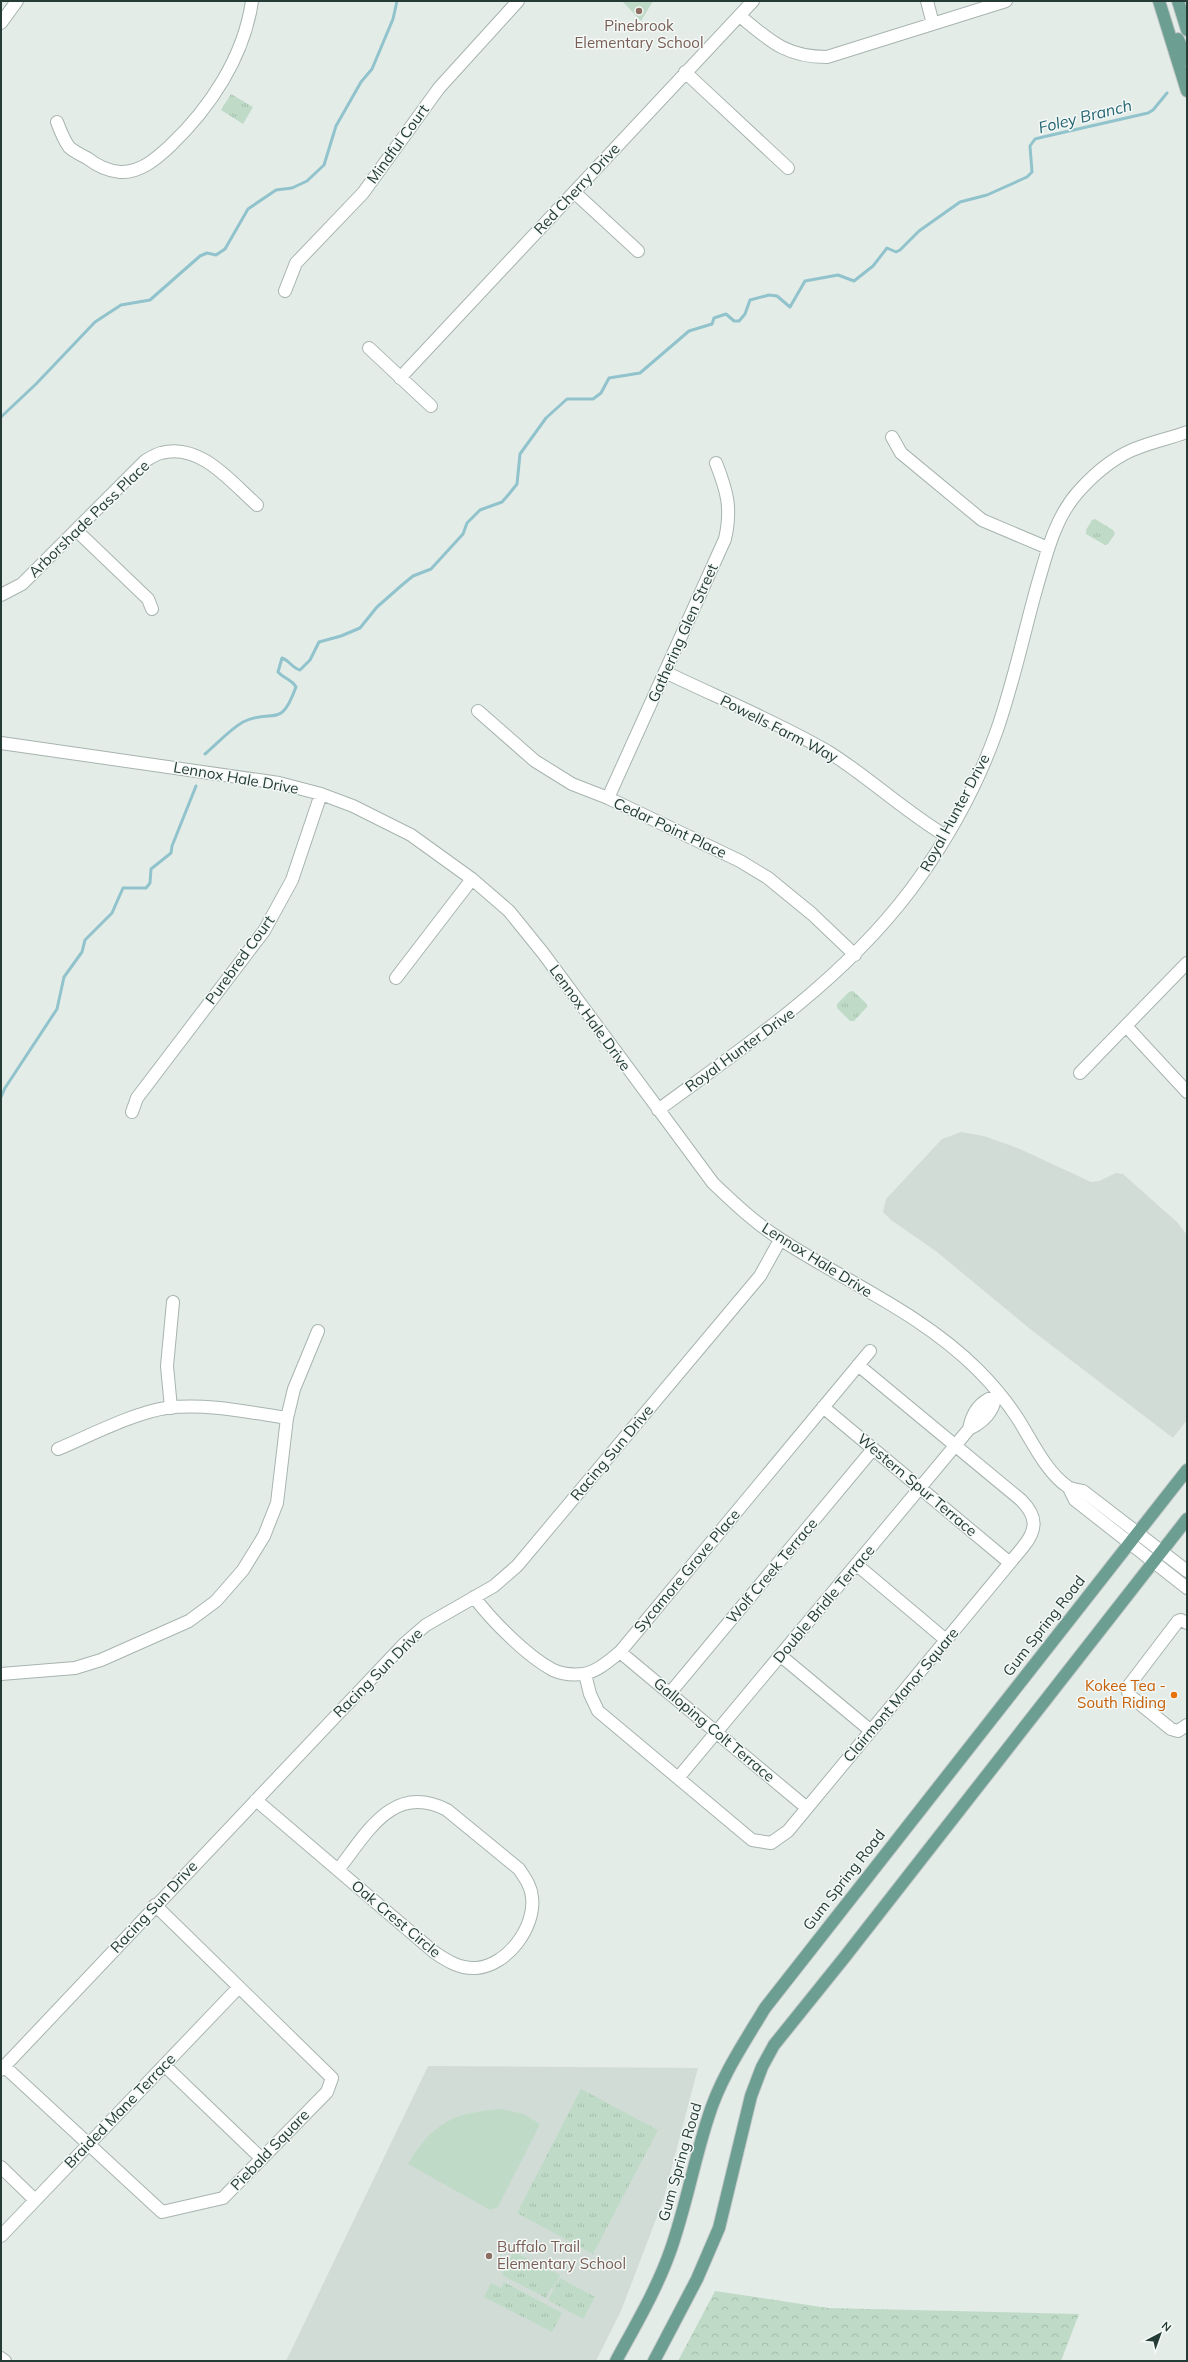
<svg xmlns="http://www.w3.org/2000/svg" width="1188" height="2362" viewBox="0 0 1188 2362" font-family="Mulish,sans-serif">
<defs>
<pattern id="forest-crowns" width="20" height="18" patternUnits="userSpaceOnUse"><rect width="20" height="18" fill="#bfdbc7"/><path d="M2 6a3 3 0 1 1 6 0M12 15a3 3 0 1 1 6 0" fill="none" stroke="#a4bdac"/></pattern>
<pattern id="park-tufts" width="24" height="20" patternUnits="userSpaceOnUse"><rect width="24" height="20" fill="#bfdbc7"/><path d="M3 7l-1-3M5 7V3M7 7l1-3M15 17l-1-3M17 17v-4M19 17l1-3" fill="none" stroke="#a4bdac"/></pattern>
</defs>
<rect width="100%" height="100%" fill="#e4ece8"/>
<path fill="#d2dcd7" d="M961 1132 984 1136 1020 1149 1091 1182 1099 1181 1116 1173 1123 1174 1178 1223 1187 1235V1420L1173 1438 1030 1329 937 1252 891 1220 883 1212 886 1199 942 1139Z
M428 2066 698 2068 663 2201 621 2311 596 2361H286Z"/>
<path fill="#bfdbc7" d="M622 1H653L641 21Z
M501 2109 524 2114 540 2124 498 2207 490 2210 408 2164C433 2122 453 2113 501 2109Z
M514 2252 560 2275 553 2289 506 2265Z"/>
<path fill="url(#forest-crowns)" d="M715 2291 828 2308 1079 2314 1061 2361H678Z"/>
<path fill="url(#park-tufts)" d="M231 94 253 107 243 124 221 110Z
M1095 519 1113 530 1115 534 1108 544 1105 545 1086 534V530L1092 520Z
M853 991 866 1003 867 1007 854 1021H850L837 1008V1004L849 992Z
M581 2089 658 2130 593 2254 517 2213Z
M506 2265 551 2288 546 2298 502 2275Z
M560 2278 595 2297 583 2319 548 2300Z
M504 2282 562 2313 552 2332 484 2297 491 2283 501 2288Z"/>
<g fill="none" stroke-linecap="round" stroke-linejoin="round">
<path stroke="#91c3cc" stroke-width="3" d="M1 417 36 384 95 322 121 305 150 300 200 256 207 253 216 255 225 249 248 209 276 190 292 188 307 181 324 165 336 126 361 82 372 69 393 19 397 1
M205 754C217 744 229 730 243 722 274 707 280 731 296 687 292 679 284 679 278 672L282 658C290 661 292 668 300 670L310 660 319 642 341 636 360 628 377 607 402 585 413 576 431 569 463 534 467 523 480 510 502 502 509 494 517 484 520 454 546 418 567 399H593L601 393 609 378 640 373 689 331 712 324 714 318 726 314 734 321H739L745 314 750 300 769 295 777 296 790 307 805 281 838 275 854 281 873 266 887 248 896 252 900 250 919 231 960 202 987 195 1027 177 1032 172 1030 146 1035 139 1043 137 1148 113 1153 110 1167 93
M1 1097 5 1088 57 1009 64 977 82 952 85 940 112 913 123 888H146L150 883 151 869 171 853 172 846 196 786"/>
<g stroke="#a7b4af" stroke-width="14">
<path id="minor" d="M927 1 933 24
M740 16C770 41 786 57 827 57L1006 1
M1 23 17 1
M685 72 788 168
M57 122C60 130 64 140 69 147 73 151 81 155 87 158 96 165 108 171 120 172 140 173 156 159 170 146 210 108 244 57 252 1
M574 192 638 251
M285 291 296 263 363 193 439 88 518 1
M369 348 431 406
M400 378 753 1
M892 437 901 453 982 520 1048 548
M76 530 148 599 152 609
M1 595 22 584 145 461C150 458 156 454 161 453 200 442 231 482 257 505
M665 672C719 698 775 721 827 751 869 777 904 811 946 836
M478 711 535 761 572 784 608 798 740 861 768 878 812 914 855 955
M1 743 279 783 321 794 353 806 411 835 472 879 509 911 543 953 713 1183C734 1203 755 1223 780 1239 846 1282 921 1313 978 1370 993 1385 1007 1402 1018 1419 1032 1441 1046 1472 1068 1487 1072 1489 1078 1490 1083 1491L1187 1571
M608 798 725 539C732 508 727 491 716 463
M396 978 472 879
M1126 1026 1187 1092
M1080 1073 1187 963
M658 1110C753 1040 851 975 920 877 951 833 979 781 997 730 1013 684 1023 637 1036 590 1046 556 1054 519 1078 492 1095 473 1116 455 1140 447 1155 441 1171 438 1187 432
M132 1112 137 1098 264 931 292 880 321 794
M823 1407 1010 1563
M171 1408 167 1366 173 1302
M969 1429C972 1413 979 1402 994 1397
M58 1449C89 1436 133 1413 166 1408 207 1403 247 1412 287 1418
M1069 1488 1075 1500 1187 1588
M857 1565 946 1640
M474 1597C492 1621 527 1656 553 1670 562 1674 574 1675 583 1674 597 1672 610 1660 620 1652L870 1351
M1187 1623 1181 1620 1178 1621 1127 1688 1129 1695 1171 1729 1178 1731 1187 1725
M620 1652 807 1808
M781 1656 871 1731
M1 1674 75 1668 101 1660 189 1621 216 1601 243 1570 264 1536 277 1503 287 1418 294 1389 318 1331
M585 1674 590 1694 598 1711 752 1840 771 1843 788 1831 1023 1547C1037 1530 1038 1517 1021 1500L858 1365
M670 1693 873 1449
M678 1778 969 1429C977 1425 986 1419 991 1410 995 1404 994 1398 998 1392
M256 1800 434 1952C447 1961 460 1969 476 1968 507 1966 536 1927 532 1897 531 1886 525 1878 519 1869L447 1810C393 1782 367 1833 338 1870
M164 2065 262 2159
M5 2067 162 2212 223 2198 327 2092 332 2078 155 1905
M1 2070 404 1644 426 1625 494 1586 517 1566 760 1276 780 1240
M1 2167 35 2200
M1 2236 239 1987
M1 2358 5 2361"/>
</g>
<g stroke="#c2c8c7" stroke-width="14">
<path id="major" d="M1159 1 1187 91
M1178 1 1187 30
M1178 39 1187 60
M616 2361C636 2324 657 2289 671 2249 686 2206 694 2161 708 2118 720 2078 744 2043 765 2008L1187 1470
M654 2361 697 2279 719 2228 751 2096 762 2067 774 2045 844 1958 1187 1519"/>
</g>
<use href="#minor" stroke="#fff" stroke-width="12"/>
<use href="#major" stroke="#6c9e91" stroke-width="12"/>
</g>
<g fill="#8d6e63" stroke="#f4f9f7" stroke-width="1.5">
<circle cx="639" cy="11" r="4"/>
<circle cx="489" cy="2256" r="4"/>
</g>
<circle fill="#e8710a" stroke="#f4f9f7" stroke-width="1.5" cx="1174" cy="1695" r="4"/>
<g text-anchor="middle" stroke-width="3" stroke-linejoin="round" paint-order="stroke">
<g font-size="15" fill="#785e54" stroke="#f4f9f7">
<text x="639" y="31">Pinebrook<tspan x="639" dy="17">Elementary School</tspan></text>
<text x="497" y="2252" text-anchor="start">Buffalo Trail<tspan x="497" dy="17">Elementary School</tspan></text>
</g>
<g font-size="15" fill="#253c36" stroke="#f4f9f7">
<text transform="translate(398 144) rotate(-54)" y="5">Mindful Court</text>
<text transform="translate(577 189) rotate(-47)" y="5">Red Cherry Drive</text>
<text transform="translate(89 519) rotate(-44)" y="5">Arborshade Pass Place</text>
<text transform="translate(683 633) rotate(-66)" y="5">Gathering Glen Street</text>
<text transform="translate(779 729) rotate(27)" y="5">Powells Farm Way</text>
<text transform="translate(236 778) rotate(10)" y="5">Lennox Hale Drive</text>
<text transform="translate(955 813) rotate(-62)" y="5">Royal Hunter Drive</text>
<text transform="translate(670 828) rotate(25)" y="5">Cedar Point Place</text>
<text transform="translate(240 960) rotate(-54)" y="5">Purebred Court</text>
<text transform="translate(590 1018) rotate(54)" y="5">Lennox Hale Drive</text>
<text transform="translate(740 1050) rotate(-36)" y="5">Royal Hunter Drive</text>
<text transform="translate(817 1260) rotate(32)" y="5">Lennox Hale Drive</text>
<text transform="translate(612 1453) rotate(-50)" y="5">Racing Sun Drive</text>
<text transform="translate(917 1485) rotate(40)" y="5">Western Spur Terrace</text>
<text transform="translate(687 1571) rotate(-50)" y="5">Sycamore Grove Place</text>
<text transform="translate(772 1571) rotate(-50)" y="5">Wolf Creek Terrace</text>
<text transform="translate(824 1604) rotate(-50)" y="5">Double Bridle Terrace</text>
<text transform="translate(1044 1626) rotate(-52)" y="5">Gum Spring Road</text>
<text transform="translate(378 1673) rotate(-45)" y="5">Racing Sun Drive</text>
<text transform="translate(901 1695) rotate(-50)" y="5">Clairmont Manor Square</text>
<text transform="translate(714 1730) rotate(40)" y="5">Galloping Colt Terrace</text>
<text transform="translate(844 1880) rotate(-52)" y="5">Gum Spring Road</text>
<text transform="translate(154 1907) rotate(-47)" y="5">Racing Sun Drive</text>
<text transform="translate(396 1919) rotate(40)" y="5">Oak Crest Circle</text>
<text transform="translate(120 2111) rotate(-46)" y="5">Braided Mane Terrace</text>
<text transform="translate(270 2150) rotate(-46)" y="5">Piebald Square</text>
<text transform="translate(680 2162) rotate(-74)" y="5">Gum Spring Road</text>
</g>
<g font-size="15" fill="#c56008" stroke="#f4f9f7" text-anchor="end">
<text x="1166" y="1691">Kokee Tea -<tspan x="1166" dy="17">South Riding</tspan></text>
</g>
<g font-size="16" font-style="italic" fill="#246573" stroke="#f4f9f7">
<text transform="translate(1085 116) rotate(-14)" y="6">Foley Branch</text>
</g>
</g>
<rect width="1188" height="2362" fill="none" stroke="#253c36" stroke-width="4"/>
<g transform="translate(1160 2334) rotate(41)" stroke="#f4f9f7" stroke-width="3" paint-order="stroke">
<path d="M0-3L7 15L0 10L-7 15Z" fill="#253c36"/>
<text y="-6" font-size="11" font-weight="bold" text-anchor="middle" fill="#253c36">N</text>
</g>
</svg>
